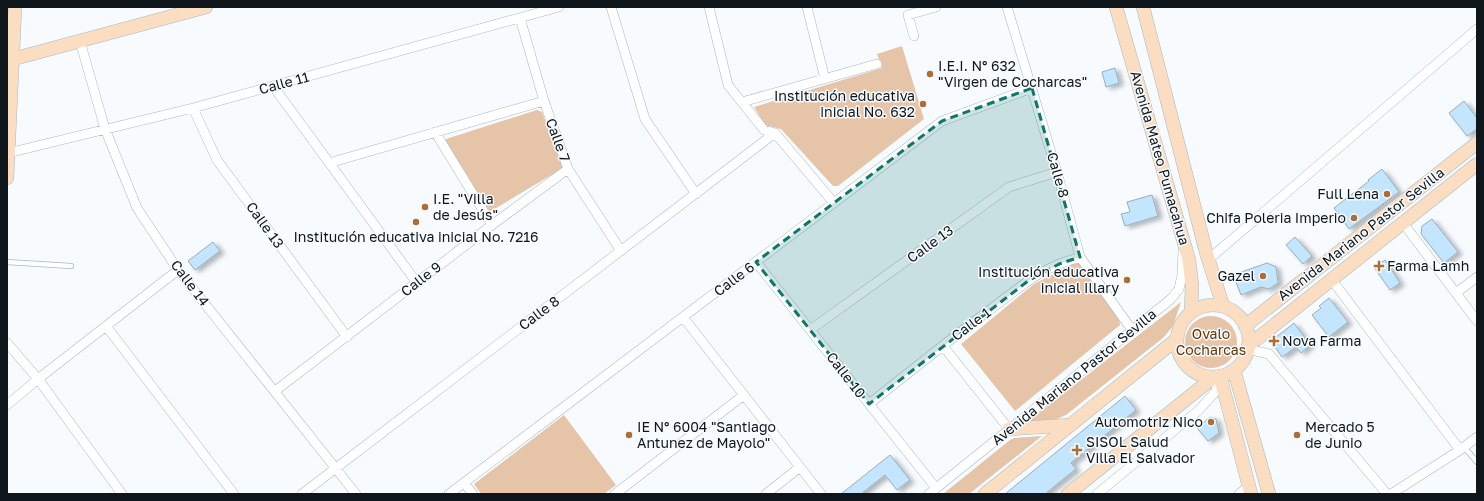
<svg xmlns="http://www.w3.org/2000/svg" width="1484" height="501" viewBox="0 0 1484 501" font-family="'Golos Text',sans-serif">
<defs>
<filter id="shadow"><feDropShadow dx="4.5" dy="2.5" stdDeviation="2" flood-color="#0004"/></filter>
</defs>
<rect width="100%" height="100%" fill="#f7fbfe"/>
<path fill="#e6c4a8" d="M902 46 924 119 838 186H833L781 129 765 125 754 107 882 68 877 54Z
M537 110 542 112 563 168 491 211 486 210 445 143 446 139Z
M1078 263 1081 264 1119 318 1120 325 1015 411 961 344 1034 284 1073 264Z
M1181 302 1173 326 1164 337 1066 415 1057 419 1027 422Z
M1185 342a26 26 0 1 1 52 0a26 26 0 1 1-52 0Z
M564 415 616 485 604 494H481L474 484Z
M1042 436 969 494H943L1010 440 1014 438Z"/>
<path fill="#c3e6fe" stroke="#99adbb" filter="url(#shadow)" d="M1115 68 1119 83 1106 87 1102 72Z
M1464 101 1477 118V129L1467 136 1449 113Z
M1382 169 1399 192 1349 229 1334 208 1369 181 1368 180Z
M1152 195 1158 216 1125 226 1121 214 1130 212 1127 202Z
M1432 219 1458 252 1444 263 1421 234 1422 226Z
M1295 237 1312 256 1303 264 1286 245Z
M213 242 220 251 195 270 188 261Z
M1385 260 1400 283 1390 290 1374 267Z
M1267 263 1276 267 1278 283 1269 289 1261 287 1241 295 1233 275Z
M1329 298 1348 322 1329 337 1312 315 1321 308 1319 306Z
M1294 323 1310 345 1301 353 1296 347 1282 357 1271 341Z
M1125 396 1136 410 1071 463 1076 469 1045 494H1005Z
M1210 417 1216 419 1219 433 1208 441 1197 428Z
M890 455 910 480 897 490 885 475 861 494H841Z"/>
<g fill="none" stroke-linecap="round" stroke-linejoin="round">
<g stroke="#a5bac8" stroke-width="6">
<path id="lane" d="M7 262 71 266
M1464 447 1477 462"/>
</g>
<g stroke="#a5bac8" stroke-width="10">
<path id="street" d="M611 7 645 119 696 194
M709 7 728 85 764 130 775 133 834 203
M807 7 825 79
M1007 7 1057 172 1080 257 1132 330
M520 18 544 101 568 169 621 251
M914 36 908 15 936 7
M80 41 105 129 137 208 178 270 356 494
M273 86 417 283
M742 102 877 64
M193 108 217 160 347 337
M435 132 492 225
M8 153 193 108 559 7
M329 163 544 101
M1403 223 1477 321
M1208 260 1477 29
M756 262 936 488
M1332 280 1460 450
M1456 293 1477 277
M683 317 821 494
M106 326 234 494
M810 330 1009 187 1057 172
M7 343 38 379 122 494
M943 346 1009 429
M1247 349 1269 354 1387 494
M275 391 492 225 568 169
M869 404 959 333 1028 281 1042 272 1059 264 1080 257
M7 405 38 379 178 270
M464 483 473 494
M302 494 775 133
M449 494 942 121 1032 88
M615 494 744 395
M766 494 800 467
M929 494 1171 299 1179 289 1182 275 1183 250
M1097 494 1199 410 1216 391 1218 376
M1239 494 1249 486
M1391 494 1460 450 1477 437"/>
</g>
<g stroke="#a5bac8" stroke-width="14">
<path id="secondary" d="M1116 7 1189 260 1192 285 1191 312
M1143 7 1206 252 1223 306
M7 59H13L206 7
M7 178 15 7
M1177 341a36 36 0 1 1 72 0a36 36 0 1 1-72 0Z
M1245 326 1477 143
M1248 346 1477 164
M1234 370 1269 494
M1220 376 1251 494
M1009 429 1071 425
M985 494 1177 339
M1068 494 1214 377"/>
</g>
<use href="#lane" stroke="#fff" stroke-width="4.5"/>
<use href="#street" stroke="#fff" stroke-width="9"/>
<use href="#secondary" stroke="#fbdec1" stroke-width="13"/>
</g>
<path fill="#0f766e" fill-opacity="0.2" stroke="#0f766e" stroke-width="3" stroke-dasharray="8 5" stroke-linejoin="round" d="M1032 88 1080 257 1059 264 1028 281 869 404 756 262 942 121Z"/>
<g fill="#ad6e35" stroke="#f7fbfe" stroke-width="1.5">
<circle cx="930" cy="74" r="4"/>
<circle cx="923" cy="104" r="4"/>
<circle cx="1387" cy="194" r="4"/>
<circle cx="425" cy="207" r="4"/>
<circle cx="1354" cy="218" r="4"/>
<circle cx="416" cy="222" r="4"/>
<path d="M1377 260h4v4h4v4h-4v4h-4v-4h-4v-4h4z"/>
<circle cx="1263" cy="276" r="4"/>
<circle cx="1127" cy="280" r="4"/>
<path d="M1272 335h4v4h4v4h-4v4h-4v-4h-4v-4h4z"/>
<circle cx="1211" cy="422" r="4"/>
<circle cx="629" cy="435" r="4"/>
<circle cx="1297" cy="435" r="4"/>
<path d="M1075 444h4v4h4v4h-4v4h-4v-4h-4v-4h4z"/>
</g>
<g text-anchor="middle" stroke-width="3" stroke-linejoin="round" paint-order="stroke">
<g font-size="14" fill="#0f161b" stroke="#f7fbfe" text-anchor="start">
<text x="938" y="71">I.E.I. N° 632<tspan x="938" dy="16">"Virgen de Cocharcas"</tspan></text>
<text x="915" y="101" text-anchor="end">Institución educativa<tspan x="915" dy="16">inicial No. 632</tspan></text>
<text x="1379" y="199" text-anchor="end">Full Lena</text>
<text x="433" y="204">I.E. "Villa<tspan x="433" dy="16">de Jesús"</tspan></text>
<text x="1346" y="223" text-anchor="end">Chifa Poleria Imperio</text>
<text x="416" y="242" text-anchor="middle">Institución educativa inicial No. 7216</text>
<text x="1387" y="271">Farma Lamh</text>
<text x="1119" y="277" text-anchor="end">Institución educativa<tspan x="1119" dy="16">inicial Illary</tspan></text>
<text x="1255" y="281" text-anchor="end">Gazel</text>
<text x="1282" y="346">Nova Farma</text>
<text x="1203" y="427" text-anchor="end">Automotriz Nico</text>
<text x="637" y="432">IE N° 6004 "Santiago<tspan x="637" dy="16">Antunez de Mayolo"</tspan></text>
<text x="1305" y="432">Mercado 5<tspan x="1305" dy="16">de Junio</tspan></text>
<text x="1086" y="447">SISOL Salud<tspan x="1086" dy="16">Villa El Salvador</tspan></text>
</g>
<g font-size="14" fill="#0f161b" stroke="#f7fbfe">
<text transform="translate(284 83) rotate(-15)" y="5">Calle 11</text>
<text transform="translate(558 140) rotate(70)" y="5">Calle 7</text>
<text transform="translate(1160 158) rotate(74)" y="5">Avenida Mateo Pumacahua</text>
<text transform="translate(1058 175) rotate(74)" y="5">Calle 8</text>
<text transform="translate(265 225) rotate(54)" y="5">Calle 13</text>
<text transform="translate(1361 234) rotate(-38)" y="5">Avenida Mariano Pastor Sevilla</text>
<text transform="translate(930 244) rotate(-36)" y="5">Calle 13</text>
<text transform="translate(421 279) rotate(-38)" y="5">Calle 9</text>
<text transform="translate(734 279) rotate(-37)" y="5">Calle 6</text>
<text transform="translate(190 283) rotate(53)" y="5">Calle 14</text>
<text transform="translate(539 313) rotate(-37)" y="5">Calle 8</text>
<text transform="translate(971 324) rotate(-37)" y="5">Calle 1</text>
<text transform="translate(846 375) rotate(52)" y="5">Calle 10</text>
<text transform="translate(1074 377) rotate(-39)" y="5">Avenida Mariano Pastor Sevilla</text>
</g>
<g font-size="14" fill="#653500" stroke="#f7fbfe">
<text x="1211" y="339">Ovalo<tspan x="1211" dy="16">Cocharcas</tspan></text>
</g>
</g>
<rect width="1484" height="501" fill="none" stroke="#0f161b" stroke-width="16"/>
</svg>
